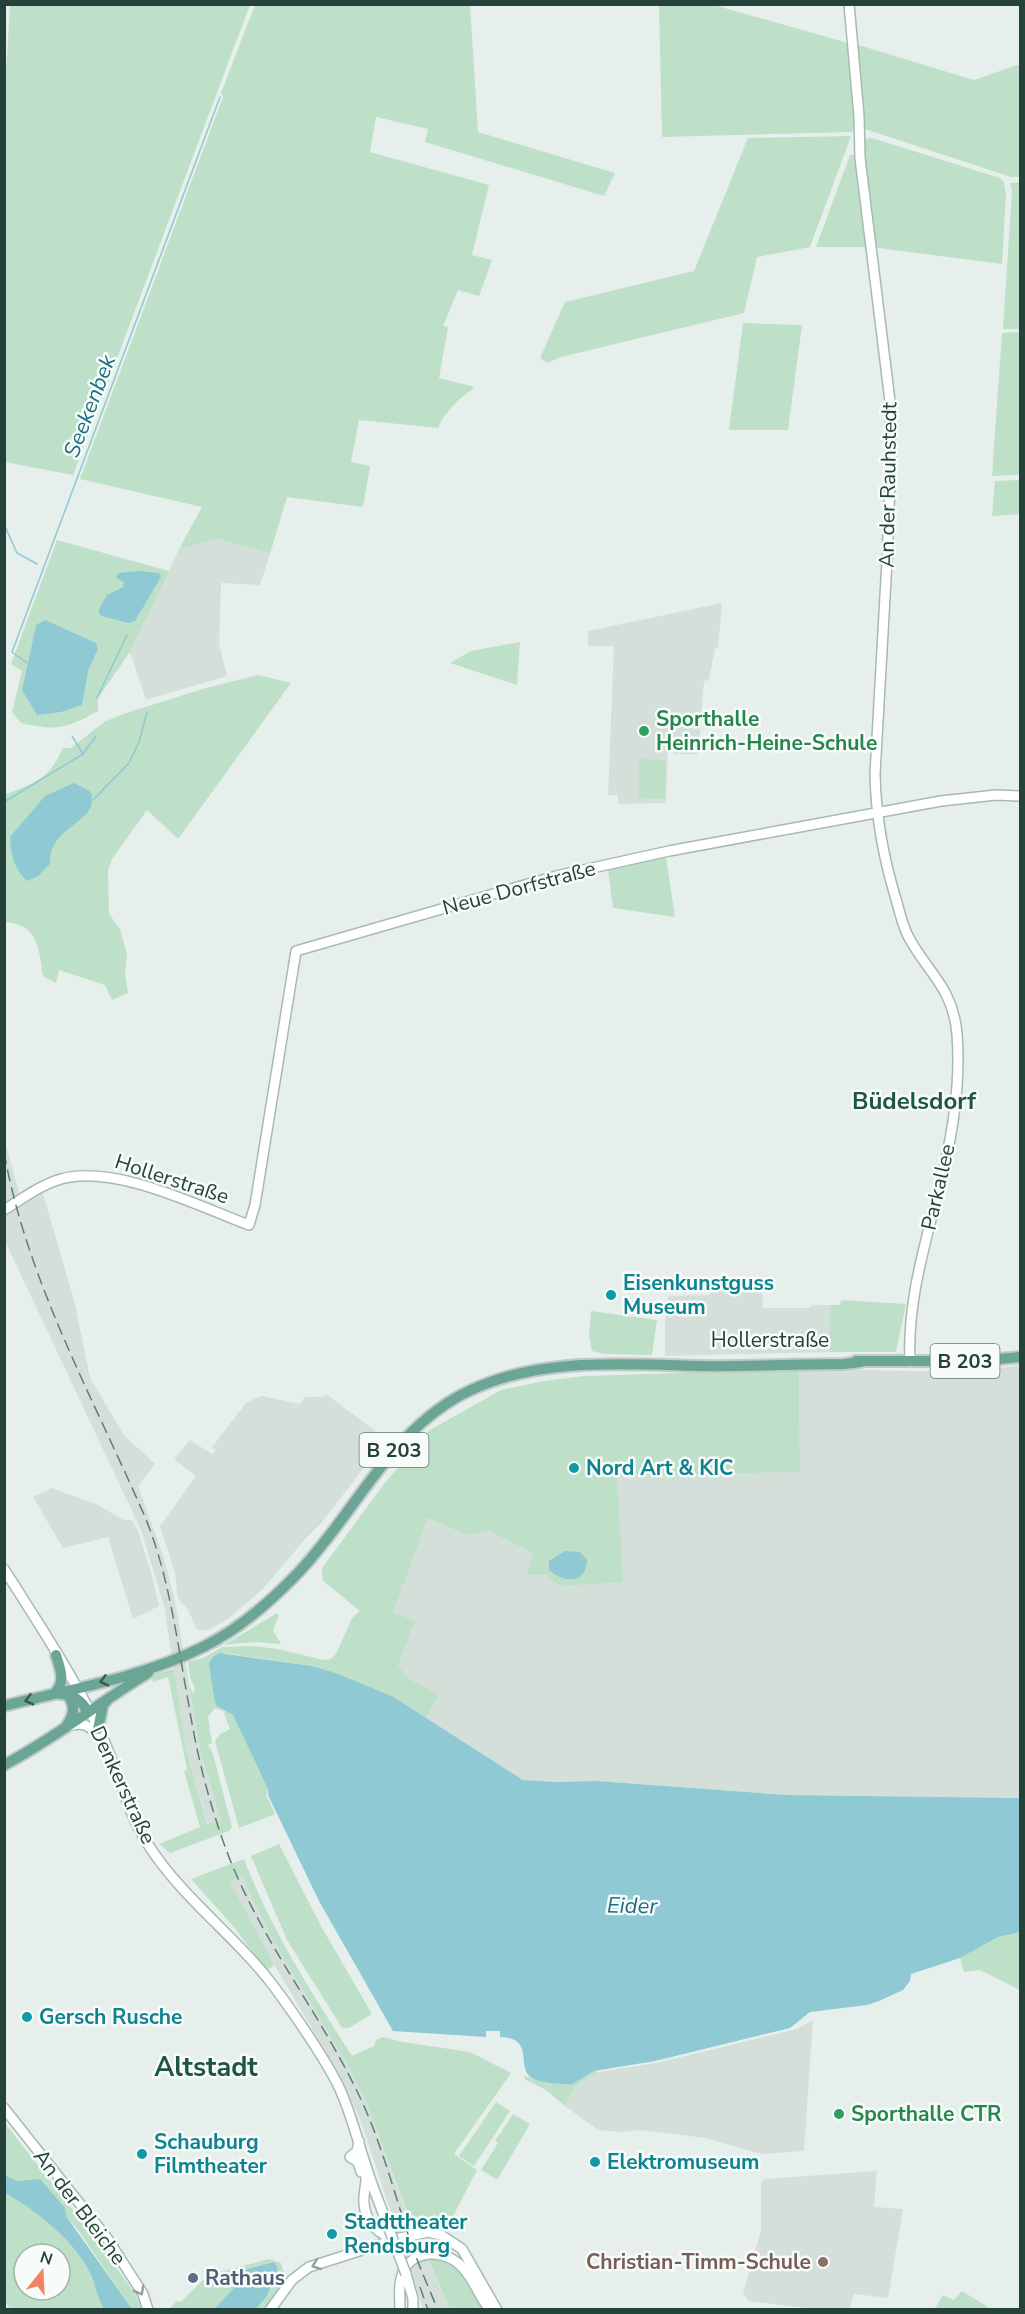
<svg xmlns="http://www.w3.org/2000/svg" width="1025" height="2314" viewBox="0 0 1025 2314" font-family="'Nunito Sans',sans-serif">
<rect width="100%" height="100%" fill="#e6efeb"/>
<path fill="#d4dfda" d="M219 539 270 554 260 585 221 583 219 644 227 676 146 700 130 652 179 549Z
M722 603 718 648H715L709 680 704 681 698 754H674V746L668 745 666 803 618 804V795H608L614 646H588V631Z
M4 1138 21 1200 41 1187 75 1304 90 1378 124 1435 155 1464 138 1486 164 1558 175 1601 200 1749 221 1821 208 1825 186 1748 164 1606 141 1530 5 1241Z
M711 1290 762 1291 763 1308H810L811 1305H830V1352L665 1356V1320L668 1296 709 1295Z
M1020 1365V1798L787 1795 597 1781 555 1782 523 1780 426 1718 439 1694 409 1679 398 1665 414 1621 392 1613 428 1518 466 1535 489 1531 534 1553 526 1574 546 1575 618 1511 617 1476 800 1472 799 1369 973 1372Z
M326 1394 386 1439 322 1522 305 1539 263 1589 228 1619 209 1630H197L188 1610 178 1598 175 1573 160 1526 196 1476 174 1459 190 1440 212 1454 216 1450 212 1447 246 1403 261 1396 300 1404 305 1397H324Z
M51 1488 96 1504 124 1520H132L138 1531 152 1576 159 1606 133 1619 108 1537 63 1548 33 1497Z
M242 1875 270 1935 347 2064 367 2104 409 2219 450 2309H423L360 2119 336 2069 259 1939 230 1882Z
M813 2020 804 2151 761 2154 706 2138 639 2130 623 2132 598 2130 565 2106 575 2086 598 2072 656 2063 797 2029Z
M877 2171 874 2207 903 2209 888 2298 854 2294 849 2310 815 2309 749 2301 743 2293 761 2230V2182L765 2179Z"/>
<path fill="#bfe0c8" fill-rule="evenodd" d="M10 5H250L73 475 5 462 4 110Z
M255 5H470L478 132 615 173 604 196 425 142 428 129 376 117 370 152 489 185 472 255 492 260 479 296 458 290 443 326 448 327 439 378 475 387C459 399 446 410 438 428L359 420 351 462 370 466 363 507 287 497 270 554 219 539 179 549 202 507 80 479 223 97 221 93Z
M659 5H714L848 43 855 119 852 132 662 137Z
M855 44 974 80 1020 64V177H1011L865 129 863 125Z
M851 136 810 247 757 257 744 313 561 357 547 363 540 358 565 302 694 271 748 138Z
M872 138 1000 178 1004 182 1006 194 1002 264 871 247H816L850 155H864V139Z
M1020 182V329H1003L1012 191 1010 183Z
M743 323 802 325 788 430H729Z
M1020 332V475L992 476 1002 333Z
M1020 480V514L992 516 995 481Z
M57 540 169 571 130 652 98 698V711C65 729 57 731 21 723L12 712 22 671 11 664ZM36 625 98 649 88 671 22 690Z
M520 642 517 685 450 663 471 651Z
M258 675 291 683 178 839 147 810 112 859 108 870 109 914 120 929 127 954 125 973 128 993 112 1000 105 985 59 970 56 983 43 976C39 949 38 924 5 922V795C35 782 48 781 63 748H71L104 722 123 714 206 688Z
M639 759 666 760 665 799 638 798Z
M666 857 675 917 613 908 608 869Z
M841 1300 906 1304 896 1352H830V1305H840Z
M591 1311 657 1320 652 1355 604 1354 592 1351 589 1336Z
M799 1369 800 1472 617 1476 623 1582 560 1586 546 1575H526L533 1553 489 1531 466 1535 428 1518 393 1612 415 1621 398 1665 409 1679 439 1694 426 1718 392 1696 333 1672 312 1666 224 1653 217 1706 233 1715 270 1791 266 1795 275 1814 239 1828 215 1741 220 1734 230 1729 224 1713 226 1712 215 1708 208 1717 212 1743 208 1745 213 1754 232 1827 229 1831 170 1853 159 1844 200 1827 184 1771 187 1769 168 1677 153 1682 151 1675 174 1669 186 1748 207 1824 221 1821 200 1749 189 1685 193 1694 195 1688 190 1678 188 1662 203 1658 222 1647 254 1646 278 1649 324 1660 331 1659 336 1654 352 1618 360 1611 323 1581 322 1568 384 1484 430 1430 501 1390 544 1381 584 1376Z
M277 1613 279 1615 273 1630 281 1644 254 1642 224 1645Z
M279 1844 321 1926 372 2014 349 2028H342L287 1940 251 1856Z
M244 1859C271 1930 311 1992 352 2056L374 2046 376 2040 383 2037 403 2042 470 2052 511 2073 454 2154 477 2170 449 2224 412 2225 367 2104 347 2064 270 1935 242 1876 230 1882 274 1965 267 1971 233 1926 191 1879Z
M1020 1932V1990L980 1970 964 1972 960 1958 998 1937Z
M594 2071 598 2072 575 2086 565 2106 546 2090 526 2080 523 2076 542 2081 571 2085Z
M496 2102 510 2111 474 2166 459 2156Z
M513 2114 530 2124 497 2180 481 2170 498 2143 495 2141Z
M4 2122 98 2242 136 2295 142 2309H132L78 2230 66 2216 5 2175Z
M5 2193C35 2209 77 2243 91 2275 96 2287 97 2298 104 2309H10L5 2301ZM24 2254H60V2290H24Z
M438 2256C471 2272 465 2286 484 2309H450L428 2259Z
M269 2259 281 2263 286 2280 264 2309H256L267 2296 278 2270 274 2262 244 2270 239 2274 233 2289 214 2309 168 2310 177 2301 181 2302 208 2275Z
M962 2291 991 2309 939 2310 935 2308 943 2295 954 2300Z"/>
<path fill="#8ec9d4" d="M140 571 159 573 161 577 135 621 129 623 101 616 98 611 107 595 123 587 124 582 116 578 118 573Z
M45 620 96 643 98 649 88 671 82 705 61 712 37 715 22 690 36 625Z
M74 783 91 792C100 825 48 824 50 864L38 876 27 881C14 868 11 856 10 837L45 796Z
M565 1551 580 1552 587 1560C586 1585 564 1583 549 1570V1561Z
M219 1653 312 1666 333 1672 392 1696 523 1780 555 1782 597 1781 787 1795 1020 1798V1932L998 1937 960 1958 911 1974 910 1981 903 1990 879 2001 867 2005 810 2012 790 2028 655 2061 594 2071 571 2085C559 2083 543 2084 532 2078 515 2068 536 2038 500 2037V2031H486V2037L393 2031 319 1901 268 1795 269 1791 233 1715 217 1706 215 1702 209 1664 212 1658Z
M4 2175 17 2181 40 2179 65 2208 66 2216 132 2309H104C97 2298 96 2287 91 2275 76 2242 36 2210 5 2193Z
M274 2262 278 2269 267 2296 256 2309H214L233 2289 239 2274 244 2270Z"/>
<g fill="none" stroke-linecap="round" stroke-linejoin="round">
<path stroke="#8ec9d4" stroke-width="1.5" d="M4 524 17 553 37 564
M27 663 12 652 220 97
M97 698 127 635
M83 754 96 736
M93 800 129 763 139 742 147 712
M4 802 83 754 72 736"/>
<g stroke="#a4bbb3" stroke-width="12">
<path id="secondary" d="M849 4 859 116 860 158 890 401 891 456 887 561 875 774C876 818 883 857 896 899 899 910 902 923 907 934 926 972 953 986 957 1034 961 1084 952 1139 939 1188 925 1245 907 1302 910 1362
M4 1210C22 1199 40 1185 61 1179 115 1164 198 1206 249 1225L255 1205 296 951 556 876 669 851 941 801 996 795 1020 796
M4 1569C37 1621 72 1674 99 1729 117 1767 126 1811 149 1846 184 1900 237 1937 275 1988 297 2018 320 2051 337 2083 351 2111 357 2140 367 2169 373 2189 382 2209 389 2229
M69 1726C82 1722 90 1725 98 1736
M4 2108 107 2238 143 2294 148 2310
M359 2141 357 2151 350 2157 358 2162 361 2172
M366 2174C367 2184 363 2193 364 2203 365 2221 379 2237 397 2238
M406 2274 413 2299V2310
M270 2310 292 2280 309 2267 400 2238 428 2232 441 2235 462 2249 497 2310
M400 2310C400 2297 398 2284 403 2272 413 2249 446 2249 462 2267 474 2279 479 2297 490 2310"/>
</g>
<g stroke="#c2cac8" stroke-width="14">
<path id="primary" d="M856 1361H976L1020 1357
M55 1693C66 1681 60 1668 56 1655
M60 1694C73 1694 82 1701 88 1712
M67 1694C75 1705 75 1713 67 1725
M4 1706C71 1689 141 1678 203 1647 238 1630 270 1602 297 1574 356 1513 391 1427 471 1390 541 1357 625 1364 699 1366 747 1367 796 1364 844 1364L861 1362
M98 1729 103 1705 108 1699
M4 1765C54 1739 100 1702 148 1673"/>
</g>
<use href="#secondary" stroke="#fff" stroke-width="9"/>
<use href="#primary" stroke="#6aa596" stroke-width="10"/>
<path stroke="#5f7d75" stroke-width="1.5" stroke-dasharray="12 6" stroke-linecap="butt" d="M4 1152C27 1281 93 1397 145 1517 170 1578 177 1642 189 1706 196 1750 207 1795 222 1838 252 1927 312 2001 354 2085 377 2130 390 2178 405 2225 414 2254 426 2282 438 2310
M420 2287 428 2310"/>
<g stroke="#a4bbb3" stroke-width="12" stroke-linecap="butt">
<path id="secondary-bridge" d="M389 2229 406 2274"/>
</g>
<use href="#secondary-bridge" stroke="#fff" stroke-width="9"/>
</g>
<defs><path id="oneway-chevron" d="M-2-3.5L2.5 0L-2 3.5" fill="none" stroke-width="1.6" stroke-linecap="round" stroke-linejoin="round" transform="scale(1.5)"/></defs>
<g stroke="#365b51">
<use href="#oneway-chevron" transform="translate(104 1681) rotate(165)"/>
<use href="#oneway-chevron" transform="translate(29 1700) rotate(165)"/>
</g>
<g stroke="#92a09c">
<use href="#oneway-chevron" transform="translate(316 2265) rotate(160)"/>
<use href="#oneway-chevron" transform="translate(140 2291) rotate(62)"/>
</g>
<g fill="#2e9e5b" stroke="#f7fbf9" stroke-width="2">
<circle cx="644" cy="731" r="6"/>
<circle cx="839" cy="2114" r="6"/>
</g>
<g fill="#0f9aa8" stroke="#f7fbf9" stroke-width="2">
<circle cx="611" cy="1295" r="6"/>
<circle cx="574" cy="1468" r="6"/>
<circle cx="27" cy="2017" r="6"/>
<circle cx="142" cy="2154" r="6"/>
<circle cx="595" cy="2162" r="6"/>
<circle cx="332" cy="2234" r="6"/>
</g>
<circle fill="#8d6e63" stroke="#f7fbf9" stroke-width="2" cx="823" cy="2262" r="6"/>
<circle fill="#5c6f8a" stroke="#f7fbf9" stroke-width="2" cx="193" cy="2278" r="6"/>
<g text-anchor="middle" stroke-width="5" stroke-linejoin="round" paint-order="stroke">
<g fill="#f7fbf9" stroke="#637a73" stroke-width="1.5">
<rect x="930.5" y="1344" width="69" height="34" rx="4.5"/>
<rect x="359.5" y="1433" width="69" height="34" rx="4.5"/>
</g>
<g font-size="20" font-weight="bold" fill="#24423a">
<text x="965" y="1368">B 203</text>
<text x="394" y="1457">B 203</text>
</g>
<g font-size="21" fill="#24423a" stroke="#f7fbf9">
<text transform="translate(888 485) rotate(-89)" y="7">An der Rauhstedt</text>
<text transform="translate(519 888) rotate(-15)" y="7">Neue Dorfstraße</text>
<text transform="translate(172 1179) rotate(18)" y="7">Hollerstraße</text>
<text transform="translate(938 1187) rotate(-77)" y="7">Parkallee</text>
<text x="770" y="1347">Hollerstraße</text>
<text transform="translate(123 1785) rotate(65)" y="7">Denkerstraße</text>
<text transform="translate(80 2207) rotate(53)" y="7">An der Bleiche</text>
</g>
<g font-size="21" font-weight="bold" fill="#27864d" stroke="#f7fbf9" text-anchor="start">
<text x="656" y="726">Sporthalle<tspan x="656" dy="24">Heinrich-Heine-Schule</tspan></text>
<text x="851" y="2121">Sporthalle CTR</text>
</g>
<g font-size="21" font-weight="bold" fill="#0d838f" stroke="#f7fbf9" text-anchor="start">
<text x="623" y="1290">Eisenkunstguss<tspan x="623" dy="24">Museum</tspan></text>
<text x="586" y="1475">Nord Art &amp; KIC</text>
<text x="39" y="2024">Gersch Rusche</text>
<text x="154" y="2149">Schauburg<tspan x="154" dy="24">Filmtheater</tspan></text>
<text x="607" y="2169">Elektromuseum</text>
<text x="344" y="2229">Stadttheater<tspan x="344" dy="24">Rendsburg</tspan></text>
</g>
<g font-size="21" font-weight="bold" fill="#785e54" stroke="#f7fbf9" text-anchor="end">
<text x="811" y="2269">Christian-Timm-Schule</text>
</g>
<g font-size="21" font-weight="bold" fill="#4e5e75" stroke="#f7fbf9" text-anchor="start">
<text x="205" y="2285">Rathaus</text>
</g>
<g font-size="22" font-style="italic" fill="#1c6f80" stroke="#f7fbf9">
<text transform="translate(89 406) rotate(-69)" y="8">Seekenbek</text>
<text transform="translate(632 1905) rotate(1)" y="8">Eider</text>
</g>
<g font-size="24" font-weight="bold" fill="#1f5548" stroke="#f7fbf9">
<text x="914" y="1109">Büdelsdorf</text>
</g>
<g font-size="27" font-weight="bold" fill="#1f5548" stroke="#f7fbf9">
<text x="206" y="2076">Altstadt</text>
</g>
</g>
<rect width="1025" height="2314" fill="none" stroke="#24423a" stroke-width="12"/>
<g transform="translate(42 2272) rotate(18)"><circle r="28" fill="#f7fbf9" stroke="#a3b1ad" stroke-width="1.5"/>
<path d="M0-4.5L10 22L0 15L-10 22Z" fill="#f4845f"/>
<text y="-9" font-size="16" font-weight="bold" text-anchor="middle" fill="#24423a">N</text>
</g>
</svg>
